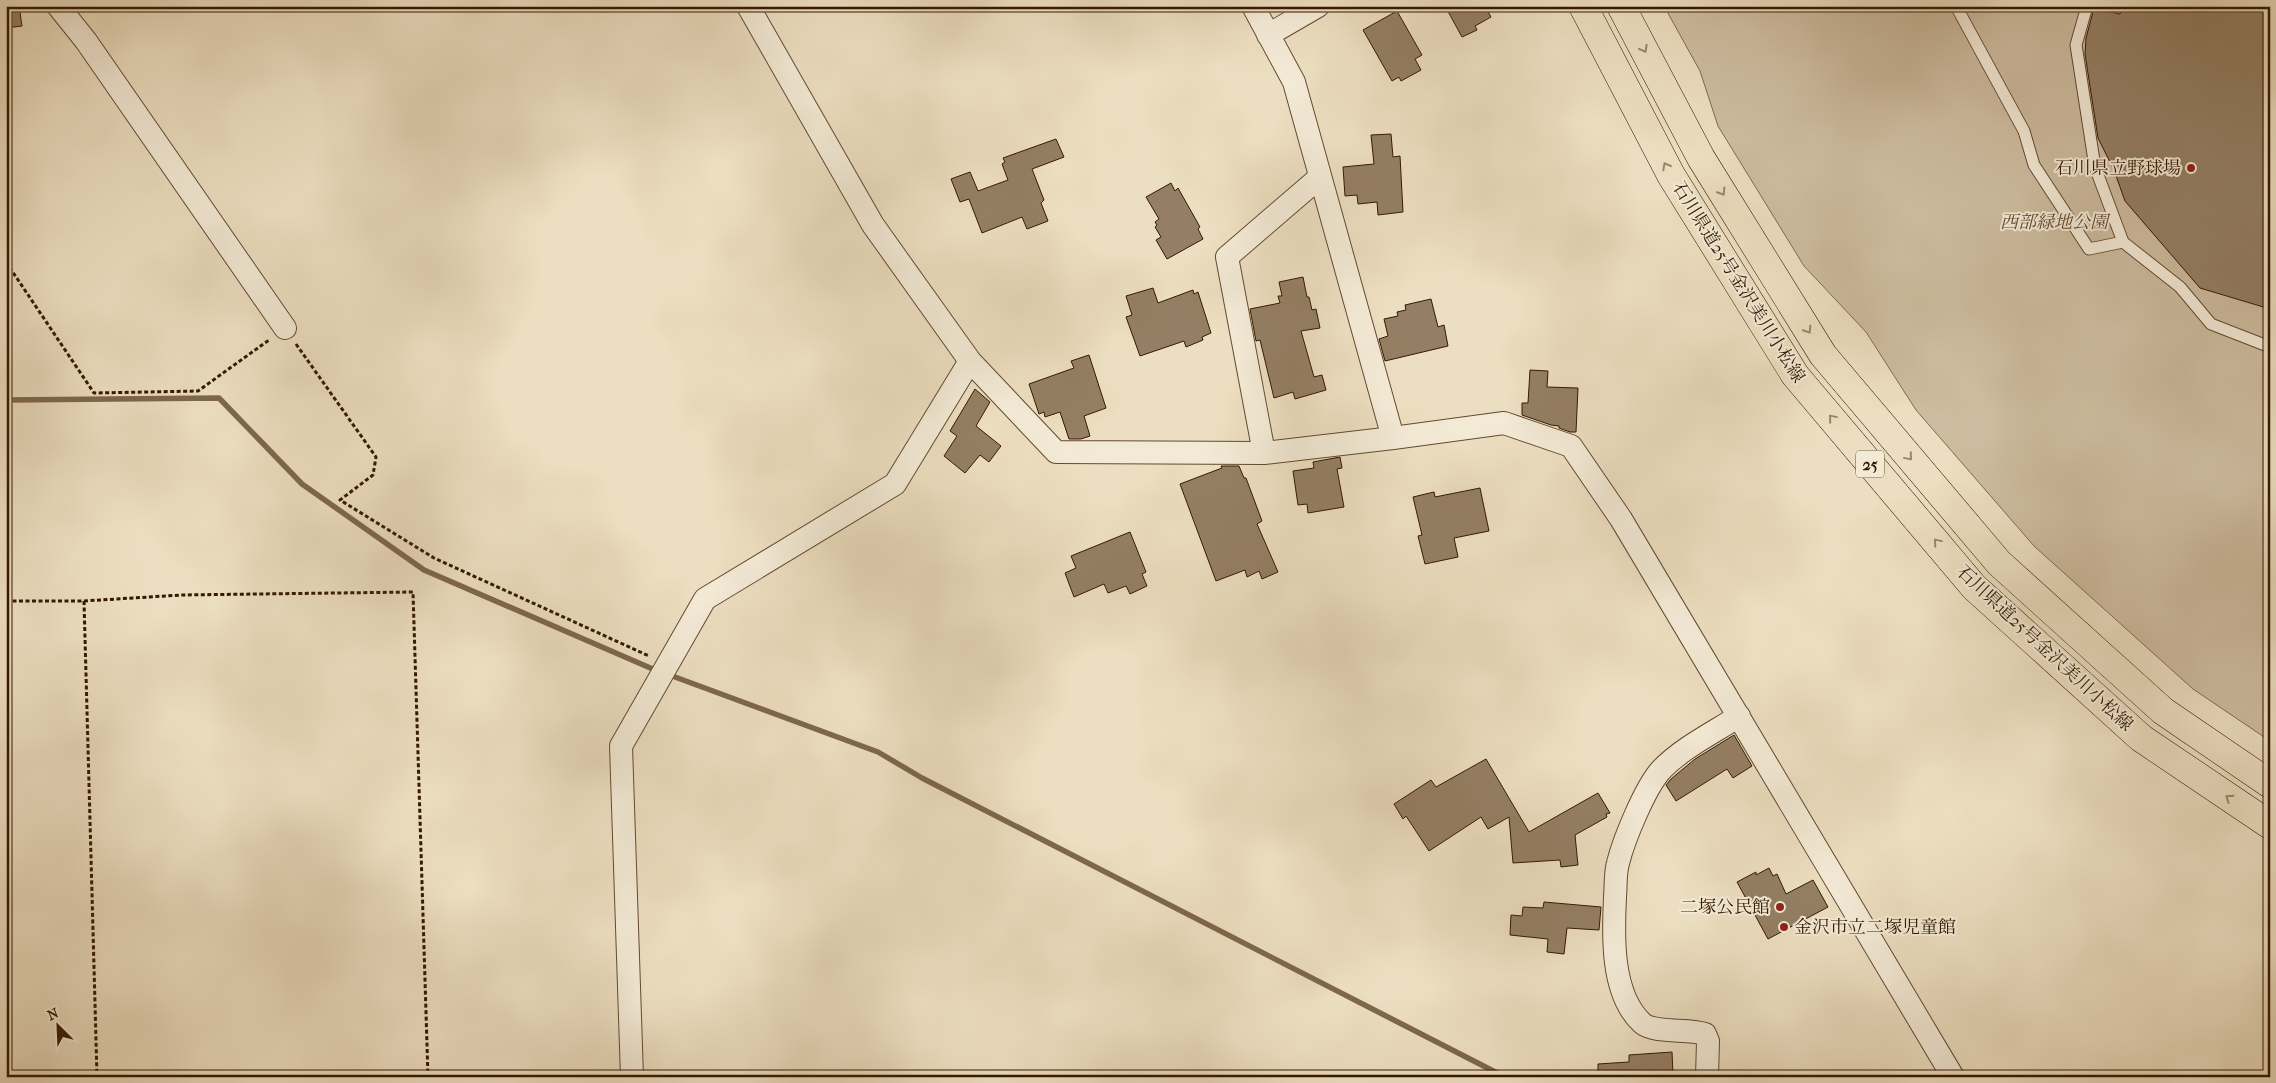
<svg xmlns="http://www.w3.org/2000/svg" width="2276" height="1083" viewBox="0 0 2276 1083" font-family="'IM FELL French Canon','Noto Serif JP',serif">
<rect width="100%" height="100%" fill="#ecdec0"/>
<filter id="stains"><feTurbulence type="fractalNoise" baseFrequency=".004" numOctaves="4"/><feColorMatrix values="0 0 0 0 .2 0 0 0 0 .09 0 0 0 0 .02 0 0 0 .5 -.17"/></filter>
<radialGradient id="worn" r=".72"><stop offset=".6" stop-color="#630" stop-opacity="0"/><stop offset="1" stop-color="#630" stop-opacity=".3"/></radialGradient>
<path fill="#cdbc9f" stroke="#816a50" d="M1664 6H2270V741L2193 689 2034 546 1916 410 1866 332 1804 266 1718 126 1700 71Z"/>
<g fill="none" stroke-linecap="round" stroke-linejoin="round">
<path stroke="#7e674c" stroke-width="5.5" d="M6 400 219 398 302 484 424 570 655 670
M675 677 878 752 922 778 1505 1077"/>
</g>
<path fill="#947f64" stroke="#351800" d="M6 6H19L22 26 6 28Z
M1445 6H1485L1491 17 1475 26 1477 30 1462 37Z
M2124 6H2270V309L2200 288 2125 201 2114 170 2098 138 2085 54 2086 38 2094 8 2120 14Z
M1397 11 1422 55 1415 59 1421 70 1401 81 1399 77 1392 81 1363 30Z
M1391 134 1393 157 1400 156 1403 212 1378 215 1377 202 1358 204 1357 195 1345 196 1343 167 1374 164 1371 135Z
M1056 139 1064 157 1032 169 1044 200 1041 203 1048 221 1027 229 1022 217 982 233 969 199 960 202 951 179 970 172 978 191 1008 180 1002 164 1005 162 1003 158Z
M1171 183 1175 191 1178 188 1200 227 1198 229 1203 239 1167 259 1156 240 1161 237 1155 227 1157 225 1155 222 1159 219 1146 197Z
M1303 277 1307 297H1309L1312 310 1316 309 1320 328 1301 331 1314 377 1322 375 1326 390 1295 399 1293 392 1274 398 1260 340 1256 341 1250 309 1280 303 1278 296H1282L1279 282Z
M1153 288 1158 303 1193 290 1194 294 1198 292 1211 333 1202 337 1203 340 1186 347 1184 341 1140 356 1126 317 1132 315 1126 296Z
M1431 299 1438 327 1444 325 1448 346 1385 361 1379 339 1388 336 1384 319 1398 316 1397 312 1406 310 1405 305Z
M1089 355 1106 408 1084 416 1090 436 1081 439H1069L1060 412 1045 417 1044 412 1039 414 1029 384 1074 368 1071 361Z
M1530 370 1548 371 1547 387 1578 388 1576 432H1570L1559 428V426L1551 425 1522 415V403H1528Z
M975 389 990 402 976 426 1001 446 989 462 980 455 965 473 944 456 957 436 950 431Z
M1340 457 1342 468 1337 469 1344 507 1308 513 1307 504 1298 505 1293 471 1314 468 1313 462Z
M1221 466H1239L1244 478H1246L1262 521 1257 524 1278 572 1262 579 1259 571 1247 577 1245 570 1216 581 1180 484 1222 468Z
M1480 488 1489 531 1454 538 1458 557 1425 564 1418 536 1422 535 1413 497 1434 492 1435 497Z
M1130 532 1146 572 1142 574 1147 586 1130 594 1126 586 1108 593 1104 584 1074 597 1065 573 1076 568 1071 556Z
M1734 735 1752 766 1733 778 1727 769 1676 801 1666 785 1671 779 1695 759Z
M1486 759 1529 832 1598 793 1610 813 1606 814 1607 817 1575 835 1578 865 1561 867 1560 860 1513 863 1509 817 1488 829 1481 817 1429 851 1406 816 1403 819 1394 804 1431 780 1436 787Z
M1769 868 1773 876 1777 874 1786 894 1813 880 1828 907 1768 939 1737 882 1756 872V875Z
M1544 902 1601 907 1599 930 1567 928 1564 954 1547 952 1548 939 1510 935 1511 915 1522 916 1523 907 1543 908Z
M1672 1052 1673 1074 1598 1077V1064L1629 1062V1055Z"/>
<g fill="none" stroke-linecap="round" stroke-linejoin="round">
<g stroke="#634a30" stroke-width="13">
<path id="service" d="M1956 6 2024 131 2034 165 2089 249 2123 242
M2087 6 2076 45 2095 167 2123 242 2180 287 2211 324 2270 347"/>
</g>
<g stroke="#634a30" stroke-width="24">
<path id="minor" d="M58 6 86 41 285 328
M1253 6 1294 82 1393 438 1504 423 1571 446 1621 519 1953 1077
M1268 35 1318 6
M970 361 1056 452 1264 453 1227 257 1320 177
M1264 453 1393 438
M632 1077 621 746 705 599 895 484 970 361 873 225 748 6
M1707 1077 1708 1041 1705 1034C1689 1028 1654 1034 1642 1023 1611 994 1613 936 1615 897 1616 886 1615 873 1618 863 1624 839 1645 788 1661 770 1682 748 1713 733 1739 716"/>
</g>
<g stroke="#351800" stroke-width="29">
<path id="primary" d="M1583 6 1671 175 1795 375 1974 587 2141 738 2270 825
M1621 6 1701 158 1823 355 1999 563 2163 711 2270 784"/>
</g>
<path stroke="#351800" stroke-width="3" stroke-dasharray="4 2.5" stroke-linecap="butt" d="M6 262 94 393 198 391 269 340
M296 344 376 457 373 475 340 500 434 558 649 656
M6 601H84L181 595 413 592 428 1077
M84 601 97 1077"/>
<use href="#service" stroke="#f3ead6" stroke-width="11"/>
<use href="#minor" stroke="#f3ead6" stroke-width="22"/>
<use href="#primary" stroke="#ecdec0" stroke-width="28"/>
</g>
<defs><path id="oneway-chevron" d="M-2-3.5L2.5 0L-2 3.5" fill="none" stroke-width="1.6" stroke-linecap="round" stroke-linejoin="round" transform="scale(1.25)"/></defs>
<g stroke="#9a856a">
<use href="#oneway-chevron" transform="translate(1644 49) rotate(62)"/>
<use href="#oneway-chevron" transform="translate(1666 166) rotate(-118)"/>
<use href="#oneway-chevron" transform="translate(1722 192) rotate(58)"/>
<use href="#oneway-chevron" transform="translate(1808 330) rotate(58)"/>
<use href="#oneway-chevron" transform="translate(1832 418) rotate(-130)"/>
<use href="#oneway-chevron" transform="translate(1909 457) rotate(50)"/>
<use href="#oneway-chevron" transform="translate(1937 542) rotate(-130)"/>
<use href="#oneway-chevron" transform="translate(2229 798) rotate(-146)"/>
</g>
<g fill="#8f2418" stroke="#f3ead6" stroke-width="2">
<circle cx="2191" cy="168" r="5"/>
<circle cx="1780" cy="907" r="5"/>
<circle cx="1784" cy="927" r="5"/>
</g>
<g text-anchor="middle" stroke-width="4" stroke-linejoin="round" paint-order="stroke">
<rect fill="#f3ead6" stroke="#6e5740" stroke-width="1" x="1856" y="450.5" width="28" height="27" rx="4"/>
<g font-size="16" font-weight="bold" fill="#351800">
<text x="1870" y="470">25</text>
</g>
<g font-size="18" fill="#351800" stroke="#f3ead6" text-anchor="end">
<text x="2181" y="174">石川県立野球場</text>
<text x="1770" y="913">二塚公民館</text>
<text x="1794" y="933" text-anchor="start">金沢市立二塚児童館</text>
</g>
<g font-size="18" font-style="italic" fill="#634930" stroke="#f3ead6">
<text x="2054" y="228">西部緑地公園</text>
</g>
<g font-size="18" fill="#351800" stroke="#f3ead6">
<text transform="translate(1739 282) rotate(58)" y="6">石川県道25号金沢美川小松線</text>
<text transform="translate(2045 648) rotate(43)" y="6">石川県道25号金沢美川小松線</text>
</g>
</g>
<rect width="2276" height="1083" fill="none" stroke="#ecdec0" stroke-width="25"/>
<rect x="8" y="8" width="2261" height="1068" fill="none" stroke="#351800" stroke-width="2.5"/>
<rect x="12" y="12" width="2251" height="1058" fill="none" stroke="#351800"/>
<g transform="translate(58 1026) rotate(336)" stroke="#f3ead6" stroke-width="4" paint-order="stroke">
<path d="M0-4L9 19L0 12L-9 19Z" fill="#351800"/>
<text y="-8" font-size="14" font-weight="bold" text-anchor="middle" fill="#351800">N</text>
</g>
<rect width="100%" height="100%" filter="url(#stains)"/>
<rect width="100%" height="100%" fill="url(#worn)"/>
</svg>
